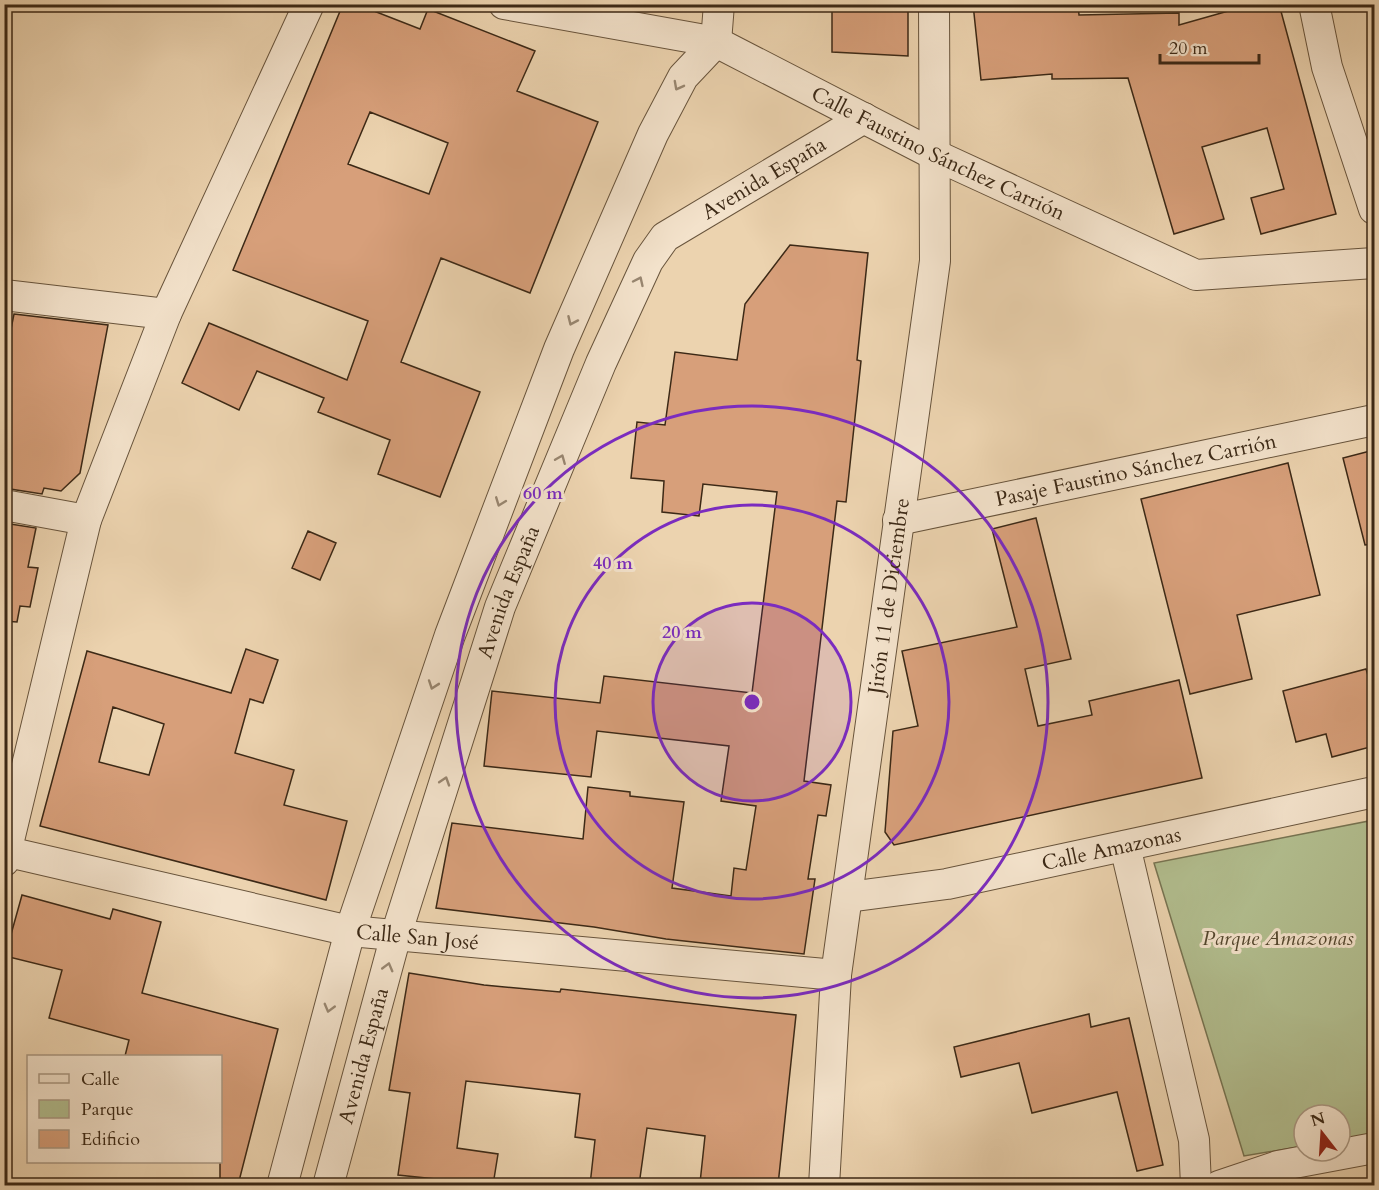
<svg xmlns="http://www.w3.org/2000/svg" width="1379" height="1190" viewBox="0 0 1379 1190" font-family="Cardo,serif">
<rect width="100%" height="100%" fill="#ecd3af"/>
<filter id="stains"><feTurbulence type="fractalNoise" baseFrequency=".00333" numOctaves="4"/><feColorMatrix values="0 0 0 0 .2 0 0 0 0 .09 0 0 0 0 .02 0 0 0 .5 -.17"/></filter>
<radialGradient id="worn" r=".72"><stop offset=".6" stop-color="#630" stop-opacity="0"/><stop offset="1" stop-color="#630" stop-opacity=".3"/></radialGradient>
<path fill="#b2be8f" stroke="#777452" stroke-width="1.5" d="M1374 820V1134L1340 1140V1115H1304V1146L1244 1156 1154 863Z"/>
<path fill="#d79f7a" stroke="#3c2916" stroke-width="1.5" fill-rule="evenodd" d="M343 4H356L420 29 428 9 535 51 517 91 598 122 530 293 441 258 401 362 480 392 440 497 378 474 390 440 318 412 324 398 257 371 239 410 182 383 209 323 347 380 368 321 233 270ZM370 112 448 143 429 194 348 164Z
M832 4H908V56L832 52Z
M973 4H1078L1079 15 1179 13V25L1253 4H1279L1336 214 1261 234 1251 198 1284 189 1267 128 1202 147 1224 219 1174 234 1128 78 1052 79V74L981 80Z
M790 245 868 253 857 360 861 361 846 502 837 501 804 781 831 785 826 816 818 815 808 879H815L804 954 666 939 594 927 436 908 452 823 583 839 588 787 630 792V796L684 802 672 888 731 896 734 868 746 870 756 806 721 801 729 746 597 731 591 777 484 766 492 691 600 703 604 676 752 693 777 492 703 484 699 516 662 512 664 481 631 478 637 422 665 425 675 352 737 360 745 304Z
M14 314 108 325 80 473 61 491 44 488 42 494 4 488V437L10 403 4 402V364Z
M1374 450V544L1365 545 1343 458Z
M1288 463 1320 595 1237 615 1252 679 1190 694 1141 499Z
M1036 518 1071 659 1025 669 1038 726 1092 715 1089 701 1179 680 1202 778 894 845 885 832 893 731 918 726 902 651 1017 627 992 529Z
M4 523 36 528 28 567 38 568 30 607 20 606 17 622 4 621Z
M308 531 336 543 320 580 292 568Z
M246 649 278 660 263 703 250 699 235 753 294 770 284 805 347 821 326 900 40 826 87 651 231 693ZM113 707 164 724 149 775 99 762Z
M1366 669 1370 682 1374 681V746L1332 757 1326 734 1296 742 1283 691Z
M22 895 110 919 113 909 161 922 142 993 278 1029 238 1185H220V1056H125L129 1040 49 1018 62 970 5 956Z
M409 973 484 985 560 992 561 989 796 1015 778 1185 700 1183 705 1136 647 1128 639 1185H590L595 1140 575 1137 580 1094 466 1081 457 1148 498 1154 493 1185 398 1175 410 1093 389 1090Z
M1089 1014 1091 1027 1129 1018 1163 1165 1137 1171 1117 1092 1032 1113 1019 1063 961 1077 954 1047Z"/>
<g fill="none" stroke-linecap="round" stroke-linejoin="round">
<g stroke="#68543c" stroke-width="32">
<g id="street">
<path id="s1" d="M504 4 716 42 935 155 1196 275 1374 263"/>
<path d="M1314 4 1327 67 1374 209"/>
<path d="M4 295 166 314"/>
<path d="M4 505 86 520"/>
<path id="s2" d="M898 520 1374 420"/>
<path d="M1125 846 1194 1140 1196 1186"/>
<path id="s3" d="M4 851 350 931 836 975"/>
<path d="M4 861 86 520 166 314 309 4"/>
<path id="s4" d="M848 897 947 884 1374 792"/>
<path d="M282 1186 350 931 450 635 559 349 653 134 683 77 716 42 719 4"/>
<path id="s5" d="M328 1186 396 935 500 607 601 363 648 261 665 237 864 118"/>
<path id="s6" d="M824 1186 836 975 935 261 934 4"/>
<path d="M1219 1186 1278 1166 1374 1148"/>
</g>
</g>
<use href="#street" stroke="#f3e2cb" stroke-width="30"/>
</g>
<defs><path id="oneway-chevron" d="M-2-3.5L2.5 0L-2 3.5" fill="none" stroke-width="1.6" stroke-linecap="round" stroke-linejoin="round" transform="scale(1.5)"/></defs>
<g stroke="#988670">
<use href="#oneway-chevron" transform="translate(678 86) rotate(118)"/>
<use href="#oneway-chevron" transform="translate(639 281) rotate(-65)"/>
<use href="#oneway-chevron" transform="translate(572 321) rotate(114)"/>
<use href="#oneway-chevron" transform="translate(561 459) rotate(-68)"/>
<use href="#oneway-chevron" transform="translate(500 502) rotate(111)"/>
<use href="#oneway-chevron" transform="translate(433 685) rotate(109)"/>
<use href="#oneway-chevron" transform="translate(445 781) rotate(-72)"/>
<use href="#oneway-chevron" transform="translate(388 967) rotate(-75)"/>
<use href="#oneway-chevron" transform="translate(329 1008) rotate(105)"/>
</g>
<circle cx="752" cy="702" r="99" fill="#7b2cbf" fill-opacity=".12"/>
<g fill="none" stroke="#7b2cbf" stroke-width="3">
<circle cx="752" cy="702" r="99"/>
<circle cx="752" cy="702" r="197"/>
<circle cx="752" cy="702" r="296"/>
</g>
<g text-anchor="middle" stroke-width="6" stroke-linejoin="round" paint-order="stroke">
<g font-size="21" fill="#3c2916" stroke="#f3e2cb">
<text dy="7" stroke="none"><textPath href="#s1" startOffset="464">Calle Faustino Sánchez Carrión</textPath></text>
<text dy="7" stroke="none"><textPath href="#s5" startOffset="1125">Avenida España</textPath></text>
<text dy="7" stroke="none"><textPath href="#s2" startOffset="243">Pasaje Faustino Sánchez Carrión</textPath></text>
<text dy="7" stroke="none"><textPath href="#s5" startOffset="621">Avenida España</textPath></text>
<text dy="7" stroke="none"><textPath href="#s6" startOffset="594">Jirón 11 de Diciembre</textPath></text>
<text dy="7" stroke="none"><textPath href="#s4" startOffset="268">Calle Amazonas</textPath></text>
<text dy="7" stroke="none"><textPath href="#s3" startOffset="423">Calle San José</textPath></text>
<text dy="7" stroke="none"><textPath href="#s5" startOffset="135">Avenida España</textPath></text>
</g>
<g font-size="21" font-style="italic" fill="#54472e" stroke="#f3e2cb">
<text x="1278" y="945">Parque Amazonas</text>
</g>
</g>
<circle cx="752" cy="702" r="9" fill="#7b2cbf" stroke="#f3e2cb" stroke-width="3"/>
<g font-size="18" text-anchor="middle" font-weight="bold" fill="#7b2cbf" stroke="#f3e2cb" stroke-width="6" stroke-linejoin="round" paint-order="stroke">
<text x="543" y="499">60 m</text>
<text x="613" y="569">40 m</text>
<text x="682" y="638">20 m</text>
</g>
<rect width="1379" height="1190" fill="none" stroke="#ecd3af" stroke-width="24"/>
<rect x="6" y="6" width="1367" height="1178" fill="none" stroke="#3c2916" stroke-width="3"/>
<rect x="12" y="12" width="1355" height="1166" fill="none" stroke="#3c2916" stroke-width="1.5"/>
<rect x="27" y="1055" width="195" height="108" fill="#f3e2cb" stroke="#aa9883" stroke-width="1.5"/>
<rect x="39" y="1074" width="30" height="9" fill="#f3e2cb" stroke="#aa9883" stroke-width="1.5"/>
<text x="81" y="1085" font-size="18" fill="#3c2916">Calle</text>
<rect x="39" y="1100" width="30" height="18" fill="#b2be8f" stroke="#aa9883" stroke-width="1.5"/>
<text x="81" y="1115" font-size="18" fill="#3c2916">Parque</text>
<rect x="39" y="1130" width="30" height="18" fill="#d79f7a" stroke="#aa9883" stroke-width="1.5"/>
<text x="81" y="1145" font-size="18" fill="#3c2916">Edificio</text>
<g transform="translate(1322 1133) rotate(343)"><circle r="28" fill="#f3e2cb" stroke="#aa9883" stroke-width="1.5"/>
<path d="M0-4.5L10 22L0 15L-10 22Z" fill="#8f2418"/>
<text y="-9" font-size="16" font-weight="bold" text-anchor="middle" fill="#3c2916">N</text>
</g>
<path d="M1160 54v9h99v-9" fill="none" stroke="#3c2916" stroke-width="3"/>
<text x="1169" y="54" font-size="18" fill="#3c2916" stroke="#f3e2cb" stroke-width="4.5" paint-order="stroke">20 m</text>
<rect width="100%" height="100%" filter="url(#stains)"/>
<rect width="100%" height="100%" fill="url(#worn)"/>
</svg>
